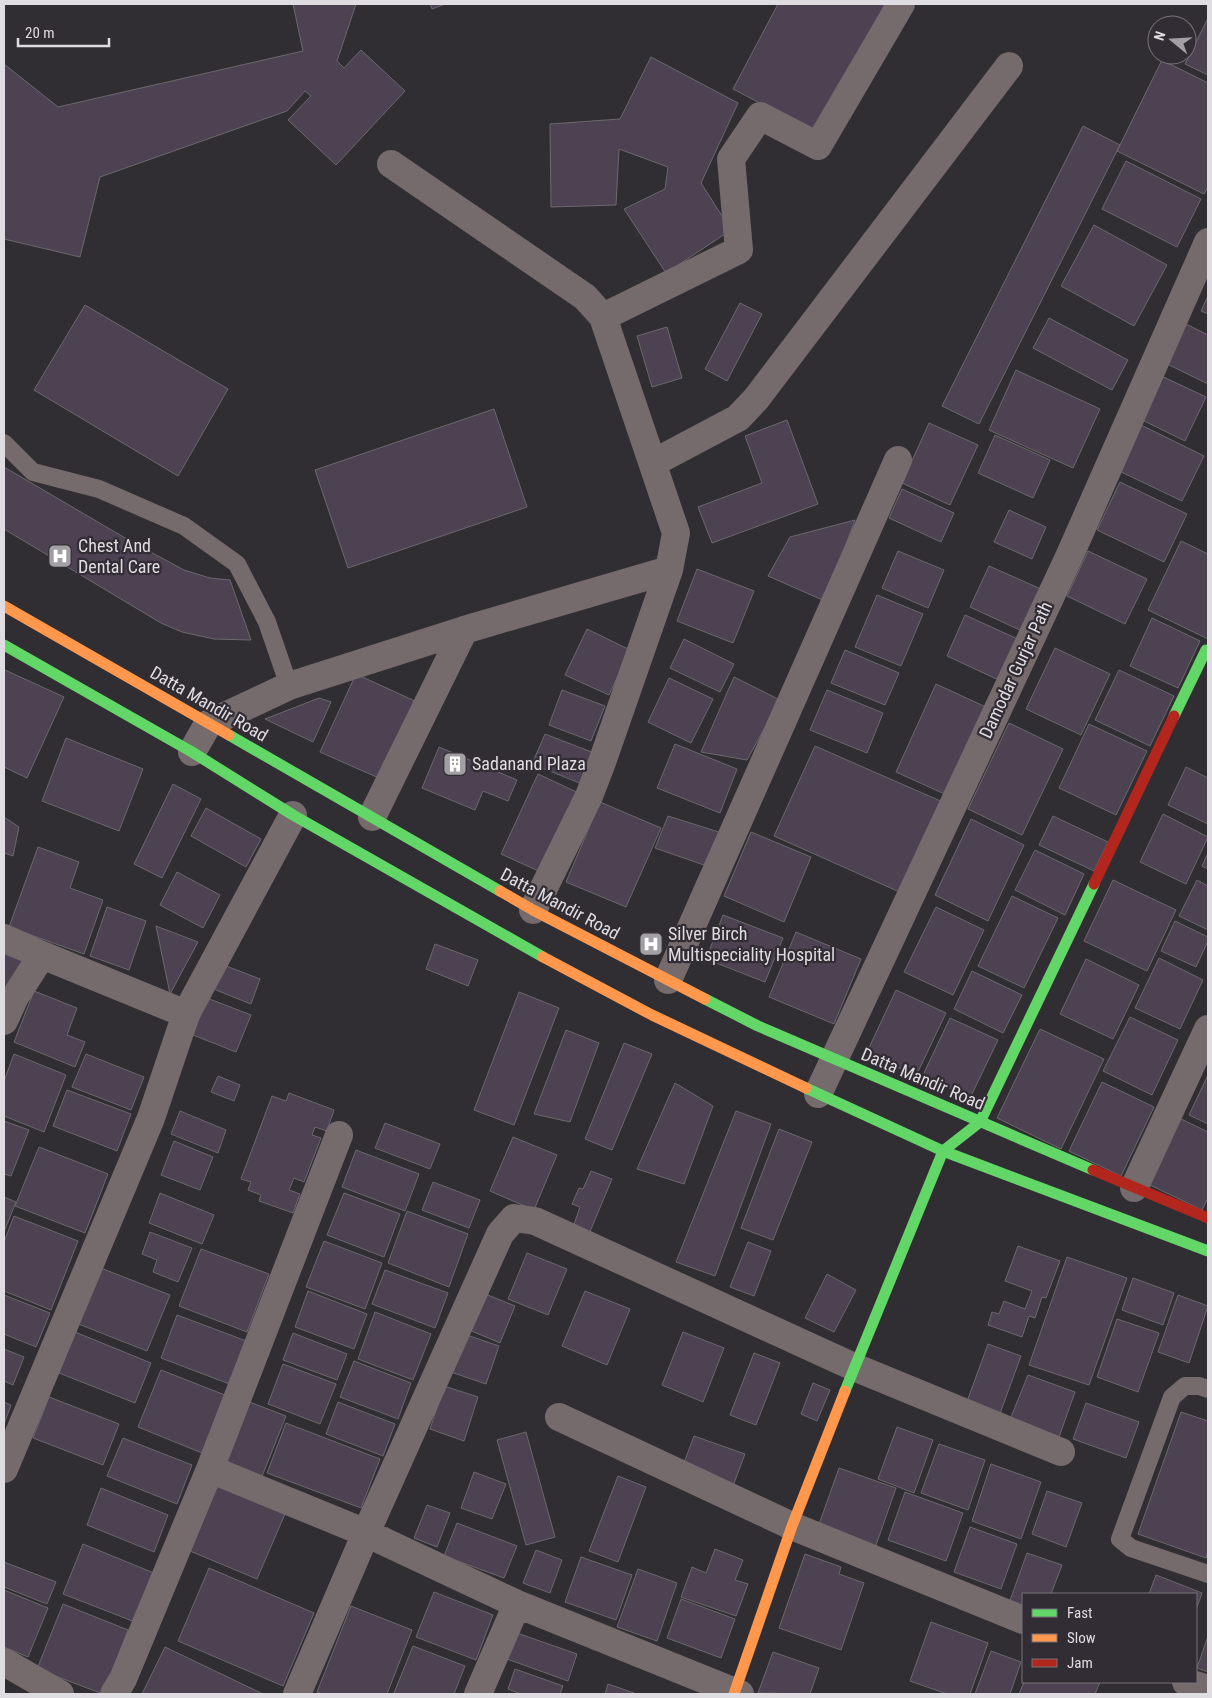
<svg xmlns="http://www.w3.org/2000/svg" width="1212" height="1698" viewBox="0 0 1212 1698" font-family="'Roboto Condensed',sans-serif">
<rect width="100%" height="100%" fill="#312e33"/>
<path fill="#4c4252" stroke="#6b696d" d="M293 4H356L337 61 344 68 361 50 405 91 336 165 288 120 311 96 305 91 287 111 100 177 80 257 4 239V64L58 107 303 51Z
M430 4H445L432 9Z
M778 4H885L817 133 733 89Z
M1208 18V75L1185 64Z
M651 57 738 103 701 183 731 230 666 273 624 209 665 189 668 167 619 149 616 205 551 207 550 124 620 119Z
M1162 60 1208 83V187L1204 194 1117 151Z
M1083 126 1120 145 979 424 942 406Z
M1126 161 1201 199 1177 247 1102 209Z
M1094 225 1167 265 1134 326 1061 286Z
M1208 296V314L1201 311Z
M740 303 762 314 727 381 705 369Z
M85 305 228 389 178 476 34 390Z
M1049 318 1128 360 1112 390 1033 348Z
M1182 322 1208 335V384L1163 362Z
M667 327 682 378 652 387 637 336Z
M1016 370 1100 409 1073 468 989 430Z
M1155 373 1206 397 1185 441 1134 416Z
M494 409 527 507 348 568 315 470Z
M787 420 818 504 712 543 698 507 762 483 745 436Z
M929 423 978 445 950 505 902 483Z
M1137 423 1204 456 1182 501 1115 469Z
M995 435 1050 460 1033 498 978 473Z
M4 467 132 542 184 570 210 578 230 580 251 640 214 639 182 632 161 623 4 529Z
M1120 482 1187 514 1164 562 1097 530Z
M902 489 954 513 941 542 889 518Z
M1009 510 1046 527 1032 559 994 542Z
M855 520 825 601 768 576 790 537Z
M1181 541 1208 554V639L1148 610Z
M898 551 944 570 928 608 882 588Z
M1088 551 1147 579 1125 624 1067 596Z
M989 566 1041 589 1022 631 970 607Z
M697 569 754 591 733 643 677 621Z
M877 595 923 614 901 666 855 647Z
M965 615 1022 641 1003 682 947 656Z
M1152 618 1200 641 1178 688 1130 666Z
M587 629 630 650 609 695 565 675Z
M684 639 734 664 720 692 670 668Z
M1055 648 1110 674 1081 735 1026 709Z
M845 650 899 673 885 705 831 683Z
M5 670 64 697 27 778 4 767V673Z
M1119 670 1174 696 1150 746 1095 720Z
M356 674 417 702 381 779 320 752Z
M734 677 780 700 747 760 701 752Z
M669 678 713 699 691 743 648 722Z
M936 684 988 708 949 796 896 772Z
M562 690 605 706 591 741 549 725Z
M827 690 883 713 867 753 810 730Z
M319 698 331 702 313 742 265 719Z
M1009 723 1063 749 1022 835 968 809Z
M1089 724 1147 751 1116 815 1059 788Z
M545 734 594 753 582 784 532 764Z
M66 738 143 769 119 831 42 801Z
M675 744 737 769 720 813 657 788Z
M815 746 945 803 904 894 774 836Z
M439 747 517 780 508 801 483 791 475 810 422 788Z
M1186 767 1208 778V824L1168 805Z
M538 774 581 794 545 874 501 854Z
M173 784 201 799 162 878 134 864Z
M600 802 661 828 626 907 566 882Z
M206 808 261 839 246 867 191 836Z
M1163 814 1208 837 1186 884 1140 862Z
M668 816 722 833 704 865 655 848Z
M1053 816 1108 842 1094 871 1039 845Z
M4 817 19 827 13 856 4 853Z
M971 819 1024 845 988 921 935 895Z
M751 832 811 857 784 922 724 896Z
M38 847 79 862 70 888 103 900 84 954 9 927Z
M1035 850 1084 874 1065 915 1015 890Z
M1208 853V869L1202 866Z
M177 872 220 895 203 928 160 905Z
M1113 880 1176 910 1147 971 1084 941Z
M1197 880 1208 886V930L1179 916Z
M1012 896 1058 918 1024 988 978 966Z
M107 907 146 921 129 970 90 956Z
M936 907 984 930 953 995 904 972Z
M723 915 783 938 765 982 706 959Z
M1175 921 1208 937V941L1196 967 1161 951Z
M156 926 198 942 170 994Z
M796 932 861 959 834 1024 769 997Z
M435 944 478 960 468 986 426 969Z
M4 954 23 961 4 1006Z
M1159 958 1203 980 1180 1029 1135 1008Z
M1086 959 1139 985 1113 1039 1060 1014Z
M221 964 260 979 251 1004 211 988Z
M972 971 1022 995 1003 1033 954 1009Z
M896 990 946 1013 916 1076 867 1052Z
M34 991 77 1008 67 1035 85 1042 75 1067 14 1042Z
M519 992 559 1008 514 1125 474 1110Z
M207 998 251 1015 236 1052 193 1035Z
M1130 1017 1178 1040 1152 1095 1103 1071Z
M950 1018 998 1040 970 1098 923 1075Z
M1040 1029 1104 1059 1061 1149 997 1118Z
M566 1030 599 1043 570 1122 534 1114Z
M624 1043 652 1054 612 1150 585 1139Z
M14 1054 66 1075 44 1132 4 1116V1081Z
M86 1054 144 1077 131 1110 72 1087Z
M1208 1075V1124L1189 1115Z
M218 1076 240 1085 234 1101 211 1092Z
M1102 1082 1154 1107 1121 1176 1069 1151Z
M675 1083 713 1106 684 1184 637 1169Z
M67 1090 131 1114 117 1151 53 1126Z
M289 1093 334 1110 327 1131 315 1127 312 1135 321 1138 304 1182 294 1178 289 1190 300 1194 293 1213 259 1201 261 1195 248 1190 251 1182 241 1179 272 1096 286 1101Z
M180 1111 226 1130 218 1153 171 1134Z
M736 1111 771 1124 715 1276 676 1262Z
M1177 1117 1208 1132V1198L1202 1210 1146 1183Z
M4 1121 29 1130 11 1176 4 1174Z
M385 1123 440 1144 430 1169 375 1148Z
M779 1129 812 1142 773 1240 741 1228Z
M513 1137 557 1155 534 1210 490 1191Z
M174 1141 213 1157 200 1190 161 1175Z
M39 1147 108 1174 85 1233 15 1206Z
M356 1150 419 1174 405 1211 342 1187Z
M591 1171 612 1179 589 1234 573 1227 580 1207 572 1204 579 1188 583 1189Z
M433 1182 480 1200 469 1228 422 1210Z
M160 1193 214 1215 202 1244 149 1223Z
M344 1193 400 1214 384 1257 327 1235Z
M4 1197 16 1202 4 1232Z
M407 1211 468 1234 449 1287 388 1263Z
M14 1216 78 1241 51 1310 4 1291V1242Z
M150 1232 192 1248 178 1282 153 1272 157 1260 142 1254Z
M324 1241 382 1263 365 1309 306 1287Z
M748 1242 771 1251 754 1296 730 1287Z
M1018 1246 1060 1261 1046 1298 1042 1297 1035 1318 1029 1316 1022 1337 988 1325 992 1312 999 1314 1004 1301 1025 1309 1032 1291 1005 1281Z
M201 1249 269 1274 247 1332 179 1306Z
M527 1253 567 1269 548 1315 508 1299Z
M1067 1257 1127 1278 1089 1385 1029 1365Z
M98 1267 170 1295 147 1351 76 1323Z
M385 1270 448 1293 435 1328 372 1304Z
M827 1274 856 1290 834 1332 805 1318Z
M1133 1278 1174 1293 1163 1325 1122 1310Z
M308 1291 367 1314 354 1349 295 1327Z
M585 1291 630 1309 607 1365 562 1346Z
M483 1293 515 1306 500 1343 467 1329Z
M4 1295 50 1313 36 1347 4 1334Z
M1178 1295 1208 1306 1189 1363 1158 1352Z
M375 1312 431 1334 413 1380 358 1359Z
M177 1315 249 1342 232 1385 161 1358Z
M1117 1319 1159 1333 1138 1392 1097 1377Z
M75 1332 151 1363 135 1403 59 1373Z
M458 1332 499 1346 486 1384 445 1370Z
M683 1332 724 1348 703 1402 662 1385Z
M293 1333 347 1354 337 1380 283 1360Z
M988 1344 1021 1356 998 1419 965 1407Z
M4 1349 24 1357 13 1385 4 1381Z
M754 1353 780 1363 756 1425 730 1415Z
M354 1361 411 1383 398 1419 340 1397Z
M283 1364 336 1384 320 1424 268 1404Z
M161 1370 225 1395 202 1453 138 1427Z
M1028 1375 1075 1392 1058 1440 1009 1422Z
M813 1383 830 1390 817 1421 801 1414Z
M444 1386 478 1397 464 1441 430 1429Z
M49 1397 119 1424 103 1465 33 1438Z
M247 1401 286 1416 259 1484 220 1468Z
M4 1402 11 1405 4 1424Z
M338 1402 395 1424 383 1456 326 1434Z
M1086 1403 1139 1422 1126 1458 1073 1439Z
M1181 1412 1208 1421V1551L1206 1558 1138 1534Z
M286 1423 380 1459 361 1508 267 1473Z
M897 1427 933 1440 914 1493 878 1479Z
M526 1432 555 1537 526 1545 497 1440Z
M694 1436 745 1454 733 1486 682 1468Z
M123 1438 192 1465 177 1504 107 1476Z
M939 1444 985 1460 968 1510 921 1493Z
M991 1464 1041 1482 1021 1539 972 1521Z
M839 1468 896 1488 874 1551 817 1530Z
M474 1472 506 1484 492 1519 461 1508Z
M618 1476 646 1487 618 1562 589 1551Z
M221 1478 288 1507 257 1579 190 1551Z
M101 1488 168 1515 154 1552 87 1525Z
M1047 1491 1082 1503 1066 1547 1032 1534Z
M905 1492 963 1513 946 1561 888 1540Z
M427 1505 450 1513 437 1547 414 1538Z
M457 1523 517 1546 504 1578 444 1556Z
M970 1527 1017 1544 1001 1589 954 1572Z
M83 1544 154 1573 135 1622 63 1594Z
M715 1549 743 1560 735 1580 748 1584 736 1616 681 1597 692 1567 706 1573Z
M536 1550 562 1560 550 1593 523 1583Z
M1027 1553 1062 1565 1051 1594H1023V1611L1008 1606Z
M805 1554 841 1567 839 1574 864 1583 841 1650 779 1628Z
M581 1557 632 1575 616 1620 565 1602Z
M4 1562 56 1582 47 1604 4 1587Z
M209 1568 314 1613 283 1686 178 1641Z
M638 1569 677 1583 657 1641 617 1627Z
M1156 1575 1202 1593 1196 1610V1594H1149Z
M4 1590 48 1608 28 1657 4 1647Z
M434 1592 493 1615 476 1660 416 1637Z
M681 1599 735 1619 721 1658 667 1638Z
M63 1604 128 1630 103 1694 37 1669Z
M351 1606 412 1630 387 1694H322L317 1692Z
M931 1622 988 1643 970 1694H947L910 1681Z
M517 1633 577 1654 568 1681 507 1659Z
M1208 1636V1672L1197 1668Z
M413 1646 465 1666 454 1694H398L394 1693Z
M165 1647 263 1694H142Z
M991 1651 1021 1662 1010 1694H975Z
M773 1652 819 1668 810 1694 758 1693Z
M515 1669 563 1686 560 1694H521L508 1689Z
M1024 1682H1100L1095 1694H1019Z
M608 1684 637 1694H605Z"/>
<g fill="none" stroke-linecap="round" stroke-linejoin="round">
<path stroke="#756a6c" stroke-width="18" d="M4 443 33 472 99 489 184 526 237 564 267 622 289 686
M1208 1389 1199 1386H1185L1172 1397 1120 1539 1131 1548 1208 1574"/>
<path stroke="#756a6c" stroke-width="28" d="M391 164 585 297 603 317 676 533 669 570
M603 317 739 250 731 159 760 116 818 146 901 4
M653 463 738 418 756 399 1009 66
M192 752 208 724 289 686 464 630 669 570 601 765 589 796 533 910
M372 817 464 630
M4 938 42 955
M668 980 898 460
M186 1014 293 815
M4 1021 15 997 42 955 186 1014 151 1118 4 1469
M818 1094 1069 557 1208 242
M1134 1188 1208 1029
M559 1417 792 1526 1023 1620
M210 1469 366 1533 517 1604 740 1694
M4 1662 60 1694
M1186 1682 1208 1689
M114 1694 123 1679 210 1469 339 1135
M297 1694 366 1533 500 1234 514 1218 535 1221 854 1367 1061 1452
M478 1694 517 1604"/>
<path stroke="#63d668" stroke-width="11" d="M4 645 192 752 293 815 543 957
M1174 716 1206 650
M229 735 500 891
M705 999 758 1026 1093 1170
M806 1088 943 1151 1208 1251
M845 1391 943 1151 980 1122 1094 884"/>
<path stroke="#ff974d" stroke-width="11" d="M4 606 229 735
M500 891 533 910 705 999
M543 957 652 1015 806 1088
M734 1694 792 1526 845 1391"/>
<path stroke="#b3261e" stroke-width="11" d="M1094 884 1174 716
M1093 1170 1208 1218"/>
</g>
<defs>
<g id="hospital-square" transform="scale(1.25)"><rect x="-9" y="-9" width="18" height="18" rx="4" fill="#a2a0a4" stroke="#322d34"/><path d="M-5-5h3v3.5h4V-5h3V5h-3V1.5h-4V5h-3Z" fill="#fff"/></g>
<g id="building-square" transform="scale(1.25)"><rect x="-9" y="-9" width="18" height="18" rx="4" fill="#a2a0a4" stroke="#322d34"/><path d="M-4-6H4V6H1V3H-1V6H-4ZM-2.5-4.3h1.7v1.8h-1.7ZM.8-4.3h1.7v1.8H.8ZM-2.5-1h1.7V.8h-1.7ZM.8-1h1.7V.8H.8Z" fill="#fff"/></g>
</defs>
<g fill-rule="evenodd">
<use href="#hospital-square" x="60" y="556"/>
<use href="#building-square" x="455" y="764"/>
<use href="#hospital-square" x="651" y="944"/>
</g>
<g text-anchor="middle" stroke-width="4.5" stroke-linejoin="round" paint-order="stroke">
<g font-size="18" fill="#dfdde1" stroke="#322d34" text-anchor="start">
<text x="78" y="552">Chest And<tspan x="78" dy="21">Dental Care</tspan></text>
<text x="472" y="770">Sadanand Plaza</text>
<text x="668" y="940">Silver Birch<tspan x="668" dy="21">Multispeciality Hospital</tspan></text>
</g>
<g font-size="18" fill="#dfdde1" stroke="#322d34">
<text transform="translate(1016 670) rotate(-65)" y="6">Damodar Gurjar Path</text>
<text transform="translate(209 704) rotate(30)" y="6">Datta Mandir Road</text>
<text transform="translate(560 904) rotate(28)" y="6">Datta Mandir Road</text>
<text transform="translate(923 1079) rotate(23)" y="6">Datta Mandir Road</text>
</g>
</g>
<rect width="1212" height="1698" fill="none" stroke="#dfdde1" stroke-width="10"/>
<rect x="1022" y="1593" width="175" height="90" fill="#322d34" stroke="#777379"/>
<rect x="1032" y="1609" width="25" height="8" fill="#63d668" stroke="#777379"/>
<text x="1067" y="1618" font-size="15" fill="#dfdde1">Fast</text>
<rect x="1032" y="1634" width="25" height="8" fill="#ff974d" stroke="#777379"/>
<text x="1067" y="1643" font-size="15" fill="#dfdde1">Slow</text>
<rect x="1032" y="1659" width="25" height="8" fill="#b3261e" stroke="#777379"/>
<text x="1067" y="1668" font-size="15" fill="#dfdde1">Jam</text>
<g transform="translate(1172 40) rotate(288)"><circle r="24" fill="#322d34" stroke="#777379"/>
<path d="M0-4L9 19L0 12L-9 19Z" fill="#a2a0a4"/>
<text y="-8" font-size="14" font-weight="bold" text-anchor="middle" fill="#dfdde1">N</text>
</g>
<path d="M18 38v8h91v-8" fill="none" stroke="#dfdde1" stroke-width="2.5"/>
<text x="25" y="38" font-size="15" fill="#dfdde1" stroke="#322d34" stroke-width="4" paint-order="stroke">20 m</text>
</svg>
